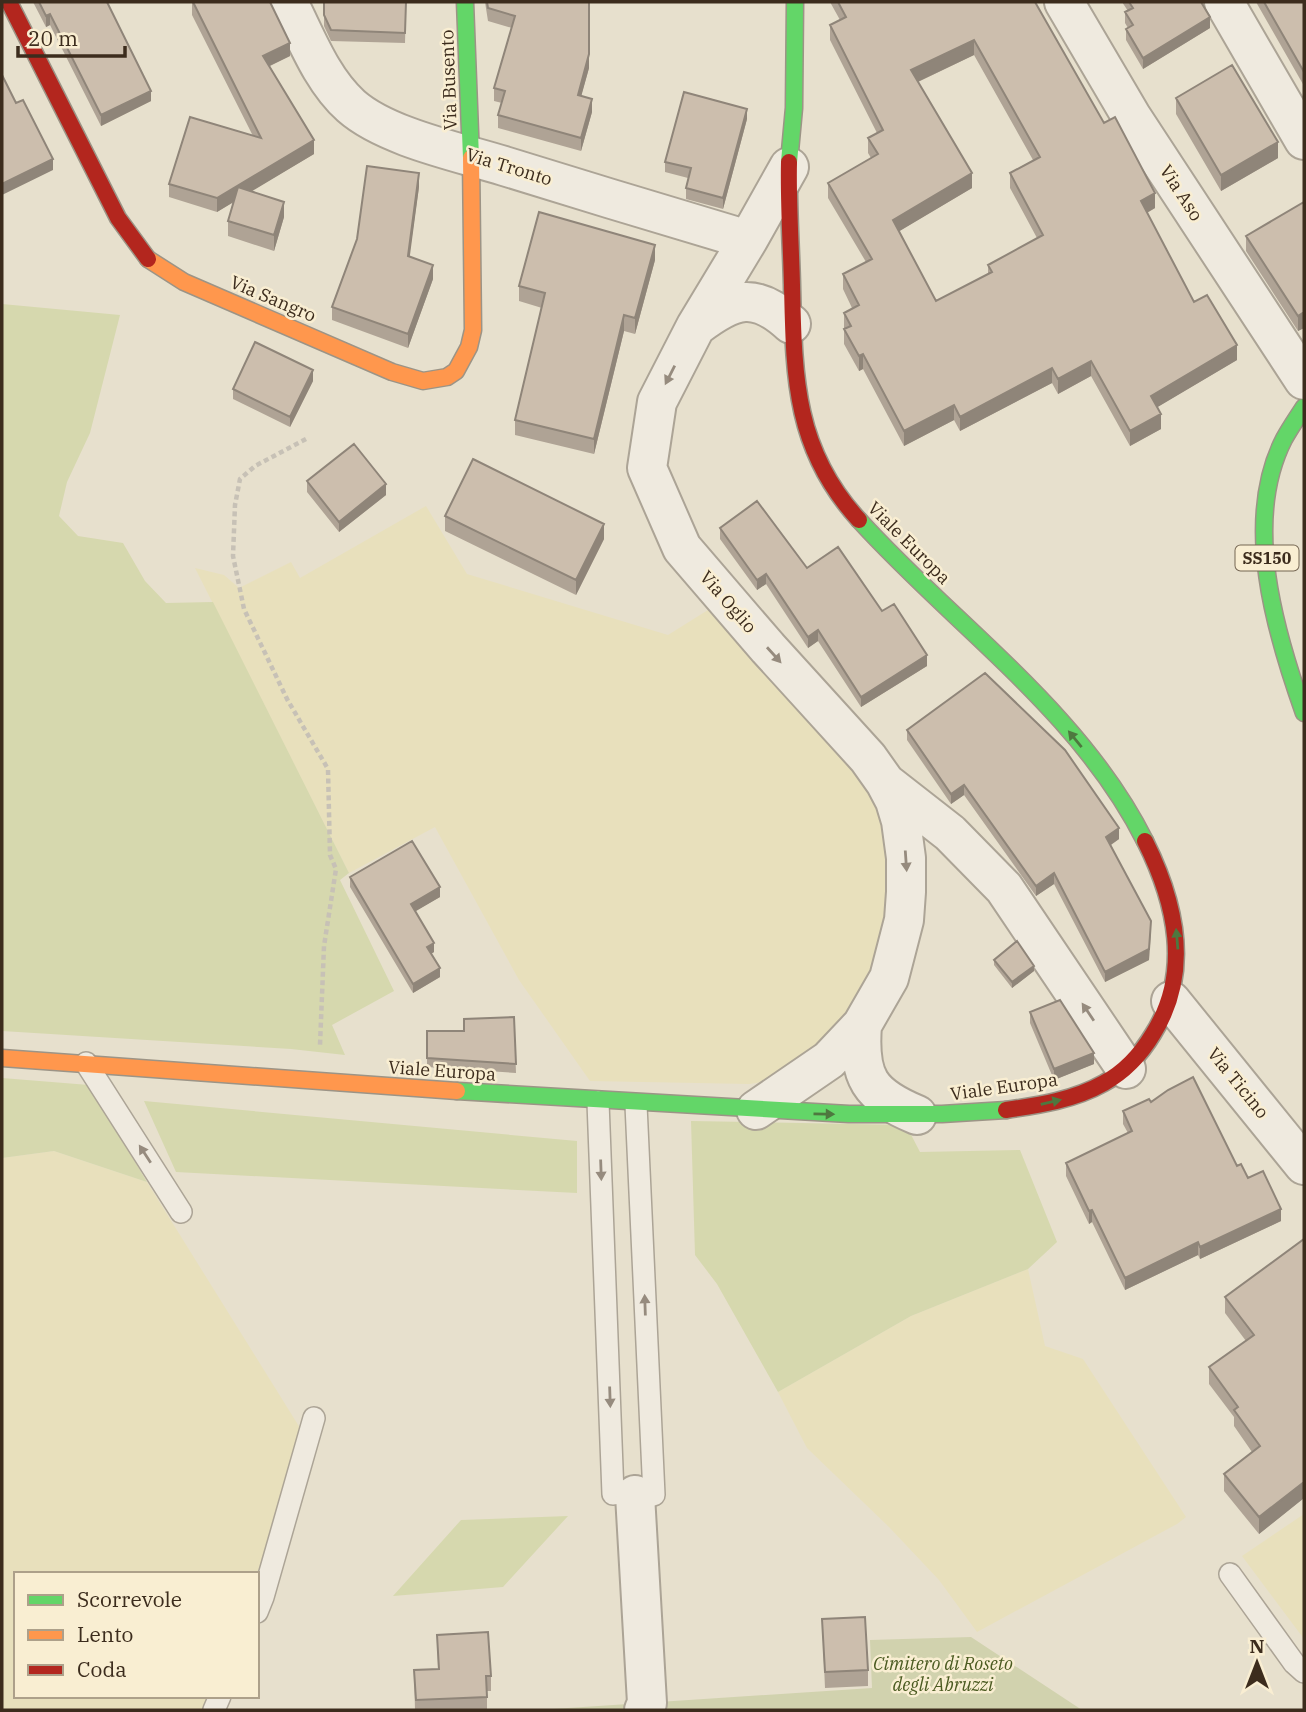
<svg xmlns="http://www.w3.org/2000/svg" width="1306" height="1712" viewBox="0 0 1306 1712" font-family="'IBM Plex Serif',serif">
<rect width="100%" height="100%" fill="#e7e0cd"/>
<path fill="#e8e0bc" d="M426 506 467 574 668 635 716 605 805 694 901 836 881 985 785 1078 750 1084 590 1081 519 980 435 827 349 873 195 568 224 575 239 588 291 562 300 578Z
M54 1151 147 1182 305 1436 257 1593V1574H16V1696H215L209 1710H2V1158Z
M1028 1269 1045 1346 1083 1359 1186 1517 1177 1524 977 1632 939 1580 889 1527 807 1448 778 1392 911 1316Z
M1304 1514V1639L1242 1556Z"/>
<path fill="#d6d8ae" d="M2 304 120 315 90 433 67 482 59 516 78 536 123 543 145 581 166 603 213 602 349 873 340 880 394 991 332 1025 345 1055 291 1049 2 1031Z
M2 1078 89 1085 147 1182 54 1151 2 1158Z
M144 1101 577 1141V1193L176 1172Z
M691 1121 906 1125 920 1152 1020 1150 1057 1242 1028 1269 911 1316 778 1392 717 1284 695 1255Z
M568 1516 503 1587 393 1596 461 1520Z"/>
<path fill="#d1d2ae" d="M971 1637 1082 1710H538L872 1688 870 1640Z"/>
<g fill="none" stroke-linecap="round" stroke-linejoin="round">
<g stroke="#aca496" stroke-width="24">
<path id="lane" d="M86 1063 181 1212
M598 1102 613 1494
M636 1105 654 1495
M1230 1574 1294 1663 1304 1672
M257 1612 263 1597 314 1418
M214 1710 220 1696"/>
</g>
<g stroke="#aca496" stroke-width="42">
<path id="street" d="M288 2C306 37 321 79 351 106 386 137 459 152 504 166 585 191 667 216 748 240
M1064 2 1131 116 1304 380
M1224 2 1304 140
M698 325C734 298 755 291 791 324
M886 783 950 833 1004 888 1126 1069
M1171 1001 1304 1165
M862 1025C858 1078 869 1095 917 1115
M756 1110 829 1060 862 1025 889 978 904 920 906 892V858L901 821 895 801 885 782 868 758 768 648 682 548 647 468 657 402 696 326 748 240 789 167
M635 1495 647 1703 644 1710"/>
</g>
<g stroke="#9c9486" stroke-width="19">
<path id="fast" d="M465 2 471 158
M789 162 794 108 795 2
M1304 407C1297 418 1290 428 1284 439 1242 521 1275 632 1304 713
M859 520C954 625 1080 711 1145 841
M457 1091 849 1114H942L1006 1110"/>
</g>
<g stroke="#9c9486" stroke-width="19">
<path id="slow" d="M148 259 184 282 392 372 423 381 447 377 456 371 469 347 473 330 471 158
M2 1058 457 1091"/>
</g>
<g stroke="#9c9486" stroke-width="19">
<path id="jam" d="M9 2 118 218 148 259
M789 162C788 203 791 244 792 285 794 376 794 449 859 520
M1006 1110C1040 1105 1074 1100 1104 1083 1124 1072 1141 1054 1153 1034 1192 972 1176 903 1145 841"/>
</g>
<path stroke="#c7c1b6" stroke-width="4.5" stroke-dasharray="5 3.5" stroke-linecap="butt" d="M306 439 255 466 240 479 235 505 233 556 244 609 287 699 328 769 330 855 336 869 324 946 320 1045"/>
<use href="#lane" stroke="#efeadf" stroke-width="21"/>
<use href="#street" stroke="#efeadf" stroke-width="38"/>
<use href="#fast" stroke="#63d668" stroke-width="16"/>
<use href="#slow" stroke="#ff974d" stroke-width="16"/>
<use href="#jam" stroke="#b3261e" stroke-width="16"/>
</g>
<path fill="#afa395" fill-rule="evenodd" d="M33 2H107L151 101 101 126 50 25 46 27Z
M192 2 290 56 270 66 314 154 251 191 284 217 274 251 228 236V221L233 202 217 212 169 197V184L253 136 192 15Z
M324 2H406L405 43 331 41 324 26Z
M485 2H589V68L581 96 592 112 581 151 498 128V115L502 103 494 101V88L512 28 488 21Z
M830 2H1035L1104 123 1155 208 1147 213 1194 302 1237 360 1157 407 1161 429 1130 446 1091 376 1058 394 1052 383 960 431 954 420 904 446 863 369 859 371 844 344V313L852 308 843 289V274L866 262 828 198V183L871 158 868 153V138L877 133 830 40V25L840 20ZM974 55 1033 160 1010 173V188L1037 238 988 265V274L936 301 899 231 972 188 918 82Z
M1122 2H1201L1210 28 1143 69 1126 40V29L1128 28 1125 23V12L1128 11Z
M1256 2H1304V86Z
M1176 98 1278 158 1221 191 1176 114Z
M747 119 723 209 686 199V188L688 178 665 172V162Z
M419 187 409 257 433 279 408 348 332 320V307Z
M1304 202V328L1298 331 1246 251V236Z
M655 260 635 334 624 331 594 454 515 435V420L542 308 519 301V286Z
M313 381 290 427 233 399V389Z
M307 481 386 495 339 532 307 492Z
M445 516 604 539 576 595 445 531Z
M720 528 807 568 882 611 927 666 861 707 818 641 808 648 766 584 757 590 720 539Z
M907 730 1119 839 1111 845 1151 931 1149 960 1105 982 1054 884 1036 896 964 795 951 804 907 740Z
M350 877 440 897 415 911 434 952 431 954 440 977 413 993 350 887Z
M994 960 1034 971 1012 988 994 965Z
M1030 1012 1094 1064 1054 1080 1030 1023Z
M514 1017 516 1073 427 1067V1031H464Z
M1151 1102 1237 1166 1281 1221 1200 1259 1198 1255 1125 1290 1092 1222 1089 1224 1066 1176V1163L1128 1133 1123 1124V1111Z
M1304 1239V1498L1259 1534 1224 1491V1474L1252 1452 1234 1426V1417L1209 1384V1367L1246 1341 1225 1313V1297Z
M822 1619 868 1670V1686L825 1688Z
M437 1635 491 1676V1691H487V1710H415L414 1670 438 1669Z"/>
<path fill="#8f8579" d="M50 14V25L46 27V16Z
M1210 17V28L1143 69V58Z
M974 40V55L911 85V70Z
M290 43V56L263 69V56Z
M589 54V68L578 108V95Z
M151 91V101L101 126V115Z
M592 99V112L581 151V138Z
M747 109V119L723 209V198Z
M314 140V154L217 212V198Z
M1278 142V158L1221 191V175Z
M53 159V170L2 195V184Z
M419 173V187L408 270V256Z
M972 173V188L893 235V220Z
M1155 193V208L1141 216V201Z
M284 202V217L274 251V235Z
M655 245V260L635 334V318Z
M433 265V279L408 348V334Z
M1304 312V328L1298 331V316Z
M624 315V331L594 454V439Z
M1237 345V360L1151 411V396Z
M863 354V369L859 371V356Z
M1091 361V376L1058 394V379Z
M1052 368V383L960 431V417Z
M313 370V381L290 427V417Z
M954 405V420L904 446V431Z
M1161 414V429L1130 446V431Z
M386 484V495L339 532V522Z
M604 524V539L576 595V580Z
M766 574V584L757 590V580Z
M818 630V641L808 648V637Z
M927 655V666L861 707V697Z
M964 785V795L951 804V794Z
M1119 828V839L1106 848V837Z
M1054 873V884L1036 896V886Z
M440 887V897L411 914V904Z
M1151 921 1149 960 1105 982V972Z
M434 943V952L427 956V947Z
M1034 966V971L1012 988V982Z
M440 968V977L413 993V984Z
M1094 1053V1064L1054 1080V1069Z
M1281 1209V1221L1200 1259V1247Z
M1092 1210V1222L1089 1224V1211Z
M1198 1242V1255L1125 1290V1278Z
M1304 1482V1498L1259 1534V1517Z"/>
<path fill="#ccbead" stroke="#8f8579" stroke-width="2" fill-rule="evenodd" d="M39 2H107L151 91 101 115 50 14 46 16Z
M193 2H270L290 43 263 56 314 140 217 198 169 184 190 117 261 138Z
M324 2H406L405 33 331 30 324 15Z
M487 2H589V54L578 95 592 99 581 138 498 115 505 91 494 88 515 16 488 8Z
M838 2H1035L1104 123 1115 117 1155 193 1141 201 1194 302 1207 295 1237 345 1151 396 1161 414 1130 431 1091 361 1058 379 1052 368 960 417 954 405 904 431 863 354 859 356 844 329 851 326 844 313 859 305 843 274 872 259 828 183 878 154 868 138 883 130 830 25 846 17ZM974 40 1040 157 1010 173 1043 235 988 265 992 272 936 301 893 220 972 173 911 70Z
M1129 2H1201L1210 17 1143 58 1126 29 1133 25 1125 12 1133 8Z
M1264 2H1304V72Z
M1232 65 1278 142 1221 175 1176 98Z
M2 75 16 103 23 100 53 159 2 184Z
M684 92 747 109 723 198 686 188 691 168 665 162Z
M367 166 419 173 408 256 433 265 408 334 332 307 357 239Z
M238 187 284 202 274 235 228 221Z
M1304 202V312L1298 316 1246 236Z
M539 212 655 245 635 318 624 315 594 439 515 420 545 293 519 286Z
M255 342 313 370 290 417 233 389Z
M354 444 386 484 339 522 307 481Z
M473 459 604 524 576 580 445 516Z
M757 501 807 568 838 547 882 611 894 604 927 655 861 697 818 630 808 637 766 574 757 580 720 528Z
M985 673 1065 750 1119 828 1106 837 1151 921 1149 949 1105 972 1054 873 1036 886 964 785 951 794 907 730Z
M412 841 440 887 411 904 434 943 427 947 440 968 413 984 350 877Z
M1017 941 1034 966 1012 982 994 960Z
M1060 1000 1094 1053 1054 1069 1030 1012Z
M514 1017 516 1064 427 1058V1031H464V1019Z
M1193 1077 1237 1166 1241 1164 1248 1178 1263 1171 1281 1209 1200 1247 1198 1242 1125 1278 1092 1210 1089 1211 1066 1163 1132 1131 1123 1111 1149 1099 1151 1102 1168 1090Z
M1304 1239V1482L1259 1517 1224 1474 1260 1446 1234 1410 1238 1407 1209 1367 1254 1335 1225 1297Z
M865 1617 868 1670 825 1672 822 1619Z
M488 1632 491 1676H486L487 1697 416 1700 414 1670 439 1669 437 1635Z"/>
<defs><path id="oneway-solid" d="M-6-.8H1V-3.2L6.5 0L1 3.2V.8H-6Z" transform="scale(1.75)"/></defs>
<g fill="#968b7e">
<use href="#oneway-solid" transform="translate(670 375) rotate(117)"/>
<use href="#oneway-solid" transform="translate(774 655) rotate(48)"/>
<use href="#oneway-solid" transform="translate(906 861) rotate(86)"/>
<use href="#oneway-solid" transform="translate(1088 1012) rotate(-124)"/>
<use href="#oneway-solid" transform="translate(145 1154) rotate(-123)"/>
<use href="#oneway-solid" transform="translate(601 1170) rotate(88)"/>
<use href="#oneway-solid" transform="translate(645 1305) rotate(-92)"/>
<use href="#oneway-solid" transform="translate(610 1397) rotate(88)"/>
</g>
<g fill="#4e783f">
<use href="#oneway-solid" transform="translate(1075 739) rotate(-129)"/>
<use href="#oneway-solid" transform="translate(1177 939) rotate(-95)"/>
<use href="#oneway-solid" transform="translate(1051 1102) rotate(-13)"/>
<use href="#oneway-solid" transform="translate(824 1114) rotate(1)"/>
</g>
<g text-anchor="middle" stroke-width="5" stroke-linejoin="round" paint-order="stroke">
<rect fill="#f9eed2" stroke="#756653" stroke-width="2" x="1235.5" y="545.5" width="63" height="25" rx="5"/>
<g font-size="16" font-weight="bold" fill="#3c2c1d">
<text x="1267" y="564">SS150</text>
</g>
<g font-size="18" fill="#3c2c1d" stroke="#f9eed2">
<text transform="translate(449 80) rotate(-92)" y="6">Via Busento</text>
<text transform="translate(509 167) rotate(17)" y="6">Via Tronto</text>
<text transform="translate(1181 193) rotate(57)" y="6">Via Aso</text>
<text transform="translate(273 299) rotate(23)" y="6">Via Sangro</text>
<text transform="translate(909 543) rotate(45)" y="6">Viale Europa</text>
<text transform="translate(728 602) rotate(49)" y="6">Via Oglio</text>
<text transform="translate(442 1071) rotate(4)" y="6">Viale Europa</text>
<text transform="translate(1238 1083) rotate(51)" y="6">Via Ticino</text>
<text transform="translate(1004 1087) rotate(-8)" y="6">Viale Europa</text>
</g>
<g font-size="18" font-style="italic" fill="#4b5b21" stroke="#f9eed2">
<text x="943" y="1670">Cimitero di Roseto<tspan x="943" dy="21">degli Abruzzi</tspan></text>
</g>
</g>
<rect width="1306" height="1712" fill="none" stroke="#3c2c1d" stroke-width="7"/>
<rect x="14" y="1572" width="245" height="126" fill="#f9eed2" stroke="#ada08a" stroke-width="2"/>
<rect x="28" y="1595" width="35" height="10" fill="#63d668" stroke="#ada08a" stroke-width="2"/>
<text x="77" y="1607" font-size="21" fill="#3c2c1d">Scorrevole</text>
<rect x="28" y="1630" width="35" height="10" fill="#ff974d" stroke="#ada08a" stroke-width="2"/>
<text x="77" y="1642" font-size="21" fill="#3c2c1d">Lento</text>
<rect x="28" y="1665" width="35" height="10" fill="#b3261e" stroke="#ada08a" stroke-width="2"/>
<text x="77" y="1677" font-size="21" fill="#3c2c1d">Coda</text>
<g transform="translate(1257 1663)" stroke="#f9eed2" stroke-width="5" paint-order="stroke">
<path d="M0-5L12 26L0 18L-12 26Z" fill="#3c2c1d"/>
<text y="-10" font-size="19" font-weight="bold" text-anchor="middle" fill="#3c2c1d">N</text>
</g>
<path d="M18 46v10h107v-10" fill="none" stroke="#3c2c1d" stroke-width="3.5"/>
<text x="28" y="46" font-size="21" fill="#3c2c1d" stroke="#f9eed2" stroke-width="5" paint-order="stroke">20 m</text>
</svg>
